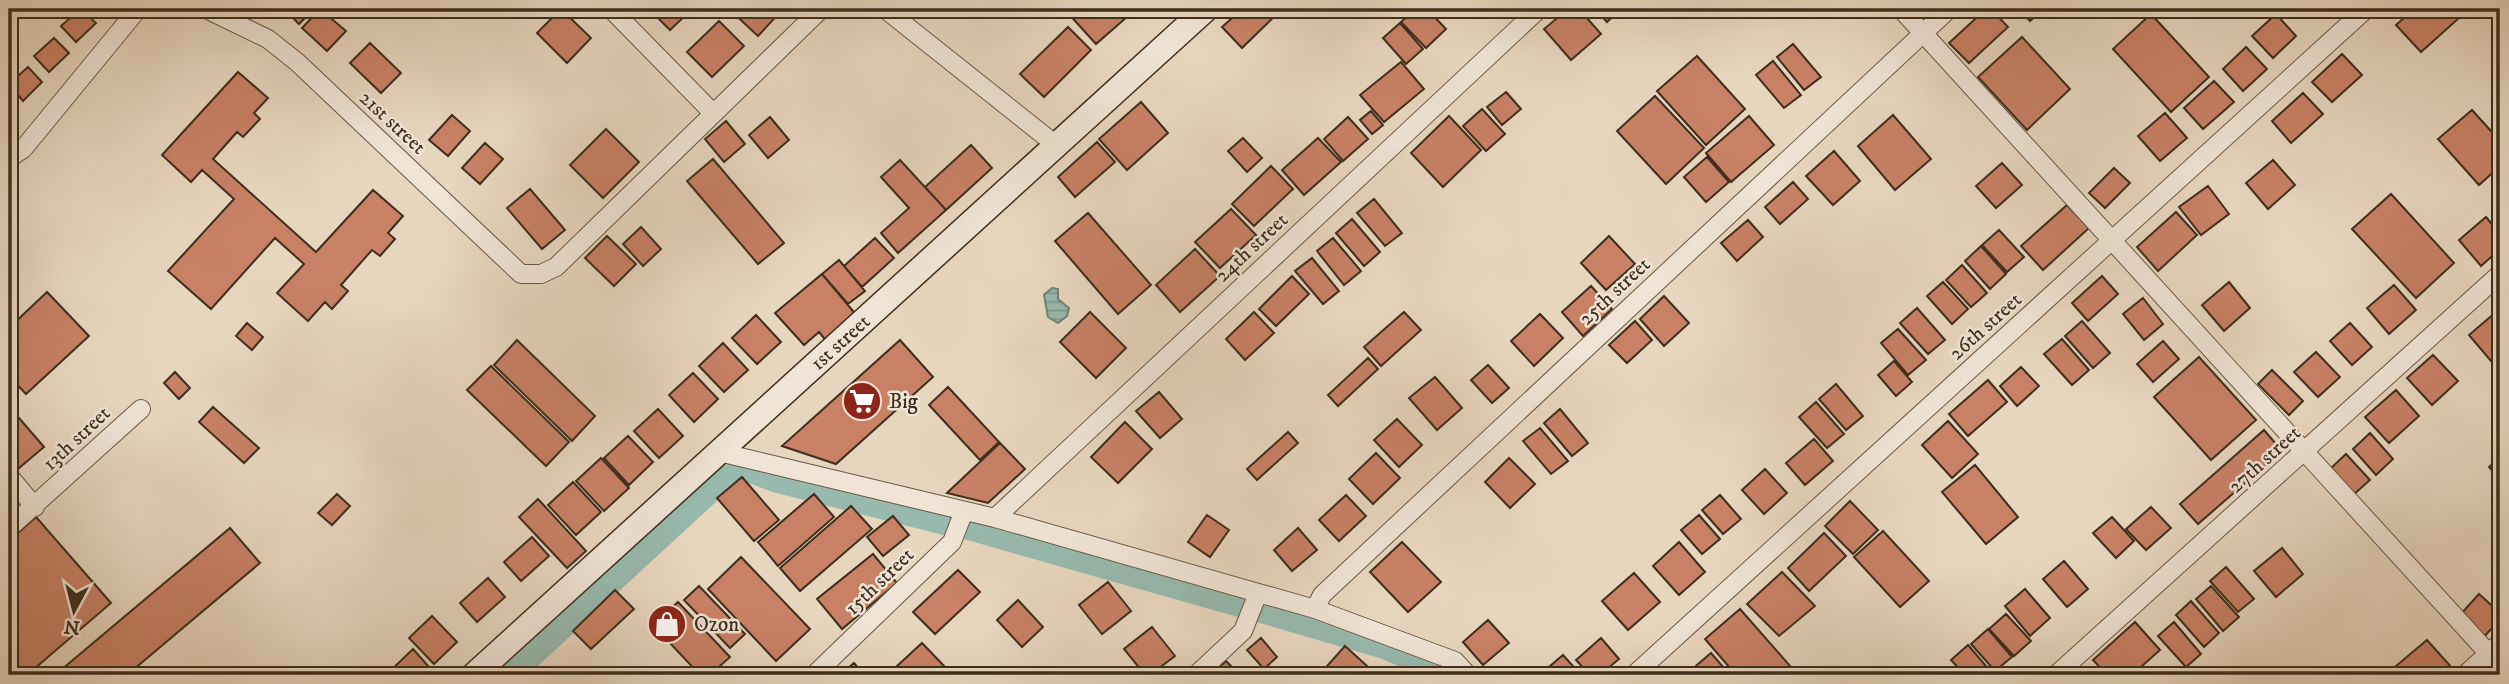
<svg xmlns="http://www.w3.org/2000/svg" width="2509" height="684" viewBox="0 0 2509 684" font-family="'IM FELL DW Pica',serif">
<defs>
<pattern id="water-rules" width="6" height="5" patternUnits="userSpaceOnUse" patternTransform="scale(1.75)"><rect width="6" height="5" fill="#97b9ae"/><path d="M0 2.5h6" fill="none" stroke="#7d978d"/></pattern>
</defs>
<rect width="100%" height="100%" fill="#e7d6be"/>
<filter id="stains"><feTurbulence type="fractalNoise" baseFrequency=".00286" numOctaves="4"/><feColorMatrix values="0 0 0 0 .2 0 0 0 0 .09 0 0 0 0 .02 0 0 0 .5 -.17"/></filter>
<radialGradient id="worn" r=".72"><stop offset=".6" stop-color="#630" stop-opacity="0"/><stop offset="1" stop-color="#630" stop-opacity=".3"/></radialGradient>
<path fill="url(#water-rules)" stroke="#738174" stroke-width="2" d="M1052 288 1058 289V299L1069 308 1067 316 1058 323 1048 317 1044 295Z"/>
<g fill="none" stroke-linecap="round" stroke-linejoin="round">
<path stroke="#97b9ae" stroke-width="23" d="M967 528 1241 606
M1260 611 1386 648 1446 675
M511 675 725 478 744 469 776 481 947 524"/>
</g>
<path fill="#c88165" stroke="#3e2e1c" stroke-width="2" d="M80 9 96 23 76 42 61 26Z
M284 9H314L299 24Z
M320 9 346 31 327 51 302 28Z
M561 9 591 38 567 63 537 33Z
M649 9H686L689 12 670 30Z
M729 9H783L758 36Z
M1068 9H1136L1096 44 1066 11Z
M1242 9H1280L1281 10 1242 48 1222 27Z
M1416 9H1427L1446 29 1426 48 1401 22Z
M1568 9H1579L1601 34 1571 60 1544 29Z
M1595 9H1621L1607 22Z
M1986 9H1991L2008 27 1969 63 1949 43Z
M2019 9H2044L2030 21Z
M2414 9H2450L2459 18 2421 52 2396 25Z
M2151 14 2209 77 2171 112 2113 49Z
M2276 14 2296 36 2273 58 2252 36Z
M719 21 744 46 712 77 687 52Z
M1400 23 1423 49 1406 64 1383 38Z
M1068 27 1091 50 1044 97 1020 74Z
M2022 37 2070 89 2027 130 1978 77Z
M54 38 69 53 49 72 34 56Z
M370 43 401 73 381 93 350 63Z
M1793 44 1821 77 1804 90 1777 57Z
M2246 47 2267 69 2243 91 2223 69Z
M2342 54 2362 75 2332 102 2312 82Z
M1697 56 1745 109 1706 145 1657 91Z
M1773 61 1801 95 1784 108 1756 75Z
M1401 62 1424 89 1384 122 1360 95Z
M28 67 42 82 23 101 9 84Z
M238 72 268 98 254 113 260 119 243 137 237 132 213 159 316 252 373 190 403 216 388 233 395 239 380 256 372 250 341 285 348 291 332 309 325 302 308 321 277 293 304 264 275 238 211 309 168 271 234 199 202 170 191 182 162 155Z
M2214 81 2234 102 2203 129 2184 108Z
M1506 92 1521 109 1502 125 1487 107Z
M2303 93 2323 114 2291 143 2272 121Z
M1655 96 1704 148 1666 184 1617 131Z
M1141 102 1168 133 1127 170 1099 139Z
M1482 109 1505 134 1486 151 1463 126Z
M2472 110 2500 141V166L2479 185 2438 139Z
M1371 111 1383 125 1372 134 1360 120Z
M2165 113 2187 138 2160 161 2138 136Z
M452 115 470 131 448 156 429 140Z
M1893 115 1931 159 1895 190 1858 146Z
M1449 116 1481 150 1443 187 1411 153Z
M1749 116 1774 145 1731 182 1706 153Z
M770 117 789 140 768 158 749 135Z
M1348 117 1368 139 1343 161 1324 139Z
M726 121 745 144 724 162 705 139Z
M606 129 639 162 603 198 570 165Z
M1243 138 1262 158 1247 172 1228 151Z
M1318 138 1341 162 1304 195 1282 170Z
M1097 142 1115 162 1075 197 1058 177Z
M485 143 503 159 480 184 462 168Z
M971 145 992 168 946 210 925 187Z
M1834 151 1860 181 1833 205 1806 176Z
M1707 157 1729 182 1706 202 1684 177Z
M713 159 784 243 758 264 687 181Z
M900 160 946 210 898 253 881 233 909 208 881 177Z
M2273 160 2295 185 2268 209 2246 183Z
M2002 163 2022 185 1996 208 1976 186Z
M1271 166 1293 189 1254 226 1232 204Z
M2114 168 2130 183 2105 208 2089 193Z
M1793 182 1808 199 1780 224 1765 207Z
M2208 186 2229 214 2201 235 2179 207Z
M530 189 565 230 542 249 507 208Z
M2391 194 2454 263 2416 298 2352 229Z
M1374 199 1402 233 1385 246 1357 213Z
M2067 205 2089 228 2043 270 2021 246Z
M1231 209 1256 235 1220 268 1195 242Z
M2176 212 2197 235 2158 271 2137 247Z
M1088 213 1151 285 1118 314 1055 241Z
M2486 217 2500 234V249L2481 266 2459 240Z
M1352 219 1380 252 1364 266 1336 233Z
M1748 220 1763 237 1737 261 1721 243Z
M641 227 661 249 643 266 623 244Z
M1999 230 2024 257 2007 272 1982 245Z
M607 236 636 264 614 286 585 258Z
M1609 236 1635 264 1606 290 1581 263Z
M875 238 894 258 862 287 844 266Z
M1333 238 1361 271 1344 285 1317 251Z
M1981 246 2006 274 1990 289 1965 261Z
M1195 249 1220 276 1180 312 1156 285Z
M1312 258 1339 291 1323 304 1295 271Z
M839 260 865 291 848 304 822 274Z
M1962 265 1987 293 1971 307 1946 280Z
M822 274 858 317 828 343 819 332 804 345 775 313Z
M1292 276 1309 294 1276 326 1259 309Z
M2102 276 2118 294 2088 321 2072 303Z
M1943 282 1968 309 1952 324 1927 296Z
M2229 282 2250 308 2224 331 2202 305Z
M2394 285 2416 310 2389 334 2367 308Z
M1591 286 1612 309 1583 336 1562 312Z
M47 292 89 336 26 394 9 376V328Z
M1664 296 1689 323 1664 346 1640 319Z
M2143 298 2163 324 2144 340 2123 314Z
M1917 308 1945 340 1928 354 1900 323Z
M1090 312 1126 348 1096 378 1060 342Z
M1254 312 1274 333 1245 360 1226 339Z
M1404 312 1421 330 1381 366 1364 347Z
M2496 312 2500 317V353L2491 361 2469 335Z
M1540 314 1563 338 1534 366 1511 341Z
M756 315 781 342 757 364 732 338Z
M1635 321 1652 340 1627 363 1609 345Z
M2082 321 2110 353 2093 368 2065 336Z
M247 323 263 337 252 350 236 336Z
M2350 323 2372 347 2352 365 2330 341Z
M1898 329 1926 360 1908 375 1881 343Z
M2062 339 2089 370 2072 385 2044 354Z
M517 340 595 416 572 441 494 365Z
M900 340 933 377 836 464 782 446Z
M2163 341 2179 359 2153 382 2137 364Z
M723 343 748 370 724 392 699 366Z
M2316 352 2340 377 2318 397 2294 372Z
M2433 355 2458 381 2432 405 2407 378Z
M2199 357 2256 420 2211 460 2154 397Z
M1368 358 1378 369 1338 406 1328 395Z
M1894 361 1912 382 1896 396 1878 375Z
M1488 365 1509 388 1492 403 1471 380Z
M491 366 569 442 546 466 467 390Z
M2021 367 2039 386 2017 406 2000 386Z
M2272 370 2303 401 2289 415 2258 384Z
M175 372 190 388 179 399 164 383Z
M693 373 718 399 694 422 669 395Z
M1435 377 1462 408 1437 430 1409 398Z
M1988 380 2007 402 1968 436 1949 414Z
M1836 384 1863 416 1846 430 1819 399Z
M948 387 999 442 980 460 929 405Z
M2396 390 2419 416 2389 443 2365 417Z
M1159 392 1182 419 1160 438 1136 411Z
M1816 402 1844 434 1827 448 1799 417Z
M213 407 259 448 244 463 199 422Z
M658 409 683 436 659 458 634 431Z
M1560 409 1588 443 1572 456 1544 423Z
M13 411 44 447 19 468 9 456V415Z
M1397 419 1422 445 1399 467 1374 440Z
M1948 421 1978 454 1952 478 1922 445Z
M1125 422 1152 449 1118 483 1091 457Z
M1540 428 1568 461 1551 474 1523 441Z
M2264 430 2282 451 2198 524 2180 504Z
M1288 432 1298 443 1257 480 1247 469Z
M2370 433 2393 459 2376 475 2353 449Z
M628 436 653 462 629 485 604 458Z
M1814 439 1833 461 1805 485 1786 463Z
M1000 443 1025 469 988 503 947 493Z
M1376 453 1400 478 1373 504 1349 479Z
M2346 454 2370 480 2353 495 2330 469Z
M2500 457V479L2489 467Z
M601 458 629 488 604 511 576 481Z
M1509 458 1535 484 1510 508 1485 482Z
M1975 465 2018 517 1986 544 1942 492Z
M1765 469 1787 493 1764 514 1742 490Z
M742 477 779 520 754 541 717 498Z
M573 482 601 512 576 535 548 505Z
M337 494 350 506 332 525 318 513Z
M814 494 834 517 778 566 758 542Z
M1346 495 1366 516 1339 541 1319 520Z
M1720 495 1741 519 1723 534 1702 510Z
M538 499 586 551 567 568 519 517Z
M1850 501 1878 530 1853 554 1825 526Z
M851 506 872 529 800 591 780 568Z
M2151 507 2171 528 2146 550 2126 529Z
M1207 515 1229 530 1210 557 1188 542Z
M1699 515 1720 539 1702 554 1681 530Z
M893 516 909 535 883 556 867 537Z
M36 517 111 603 27 675H16L9 667V541Z
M2112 517 2134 541 2116 558 2093 533Z
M230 528 260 563 127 675H55Z
M1298 528 1317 550 1292 571 1274 550Z
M1883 531 1929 581 1900 607 1854 557Z
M1824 533 1846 556 1809 591 1788 568Z
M532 537 549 556 521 581 504 562Z
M1402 542 1441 582 1408 612 1370 572Z
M1679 542 1705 572 1679 595 1653 566Z
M2282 548 2303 574 2276 597 2254 571Z
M873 554 897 583 842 629 817 599Z
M741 557 810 629 776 661 708 589Z
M2064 561 2088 589 2067 607 2043 579Z
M2226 567 2254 599 2238 612 2210 581Z
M958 570 980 592 935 634 913 612Z
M1782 572 1815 606 1779 636 1747 604Z
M1634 573 1660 602 1628 630 1602 601Z
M488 578 505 597 477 622 460 603Z
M1108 582 1131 611 1102 634 1079 605Z
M699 586 745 634 730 648 684 600Z
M2211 586 2239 617 2223 631 2196 599Z
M2025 589 2050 618 2030 636 2005 606Z
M615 590 634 609 591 649 573 631Z
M2479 594 2500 613V619L2483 638 2460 615Z
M1018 600 1043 627 1022 647 997 620Z
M2191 601 2219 633 2204 647 2176 615Z
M678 602 730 657 710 675H700L653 625Z
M1740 609 1798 675H1736L1705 639Z
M2006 614 2031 641 2014 656 1989 629Z
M432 616 457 642 434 664 409 638Z
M1488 620 1509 643 1483 665 1463 642Z
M2135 622 2160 650 2132 675H2107L2093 660Z
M2174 622 2201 654 2186 667 2158 636Z
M1152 627 1175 656 1150 675H1145L1124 649Z
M1988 629 2012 657 1995 671 1971 644Z
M1261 638 1277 657 1264 669 1247 650Z
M1601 638 1619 659 1600 675H1590L1576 660Z
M2427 640 2452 668 2444 675H2404L2396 666Z
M922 643 946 668 938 675H906L897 666Z
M1968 645 1992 673 1990 675H1965L1951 660Z
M1345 646 1377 675H1319Z
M413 649 429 667 421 675H386Z
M1711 653 1730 675H1694L1690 671Z
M1563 655 1581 675H1546L1543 672Z
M1226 661 1240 675H1211Z
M854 663 864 675H840Z"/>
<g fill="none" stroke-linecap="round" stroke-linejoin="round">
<g stroke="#685844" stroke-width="20">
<path id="street" d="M206 9 268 39 297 62 521 274H541L556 267 821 9
M611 9 713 113
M885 9 1056 145
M1901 9 2500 666
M9 158 23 149 138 9
M719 452 995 518 1315 609 1455 661 1468 675
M9 476 35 507
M995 518 1539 9
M9 528 141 409
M1315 609 1322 595 1949 9
M814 675 952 542 964 511
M1196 675 1243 631 1258 593
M1634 675 2366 9
M2056 675 2500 274
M2465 675 2500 643"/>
</g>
<g stroke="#3e2e1c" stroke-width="27">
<path id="secondary" d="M474 675 1206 9"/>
</g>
<use href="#street" stroke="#efe4d5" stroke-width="18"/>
<use href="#secondary" stroke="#efe4d5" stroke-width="24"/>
</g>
<defs>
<g id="supermarket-disc" transform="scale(2.0125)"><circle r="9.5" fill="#8f2418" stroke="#efe4d5"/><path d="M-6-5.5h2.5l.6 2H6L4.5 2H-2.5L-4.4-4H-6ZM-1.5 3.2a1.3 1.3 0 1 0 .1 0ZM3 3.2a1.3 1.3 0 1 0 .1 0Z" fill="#fff"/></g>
<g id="shop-disc" transform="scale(2.0125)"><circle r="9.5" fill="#8f2418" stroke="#efe4d5"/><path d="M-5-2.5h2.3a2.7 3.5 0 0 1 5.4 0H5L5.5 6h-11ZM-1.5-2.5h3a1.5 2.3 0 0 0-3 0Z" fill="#fff"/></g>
</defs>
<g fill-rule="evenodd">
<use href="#supermarket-disc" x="862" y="401"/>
<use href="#shop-disc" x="667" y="624"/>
</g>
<g text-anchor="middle" stroke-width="5" stroke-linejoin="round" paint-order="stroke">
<g font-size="21" fill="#3e2e1c" stroke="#efe4d5">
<text transform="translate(393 122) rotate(43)" y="7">21st street</text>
<text transform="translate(1251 247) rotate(-43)" y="7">24th street</text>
<text transform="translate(1614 291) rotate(-43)" y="7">25th street</text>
<text transform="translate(1985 326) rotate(-42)" y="7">26th street</text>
<text transform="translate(840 342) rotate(-42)" y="7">1st street</text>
<text transform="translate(76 438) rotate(-43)" y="7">13th street</text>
<text transform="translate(2264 459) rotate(-42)" y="7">27th street</text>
<text transform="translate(879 581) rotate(-44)" y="7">15th street</text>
</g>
<g font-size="21" fill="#3e2e1c" stroke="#efe4d5" text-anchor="start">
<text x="889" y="408">Big</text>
<text x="694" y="631">Ozon</text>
</g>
</g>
<rect width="2509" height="684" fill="none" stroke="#e7d6be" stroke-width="35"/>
<rect x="10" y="10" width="2488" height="663" fill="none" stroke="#3e2e1c" stroke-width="3.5"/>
<rect x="18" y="18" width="2474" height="649" fill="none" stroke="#3e2e1c" stroke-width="2"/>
<g transform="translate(74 611) rotate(187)" stroke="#efe4d5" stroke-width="5" paint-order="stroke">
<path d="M0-5L12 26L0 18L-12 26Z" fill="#3e2e1c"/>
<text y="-10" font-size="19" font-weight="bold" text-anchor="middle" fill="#3e2e1c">N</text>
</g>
<rect width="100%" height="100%" filter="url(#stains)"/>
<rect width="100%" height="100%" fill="url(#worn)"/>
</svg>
